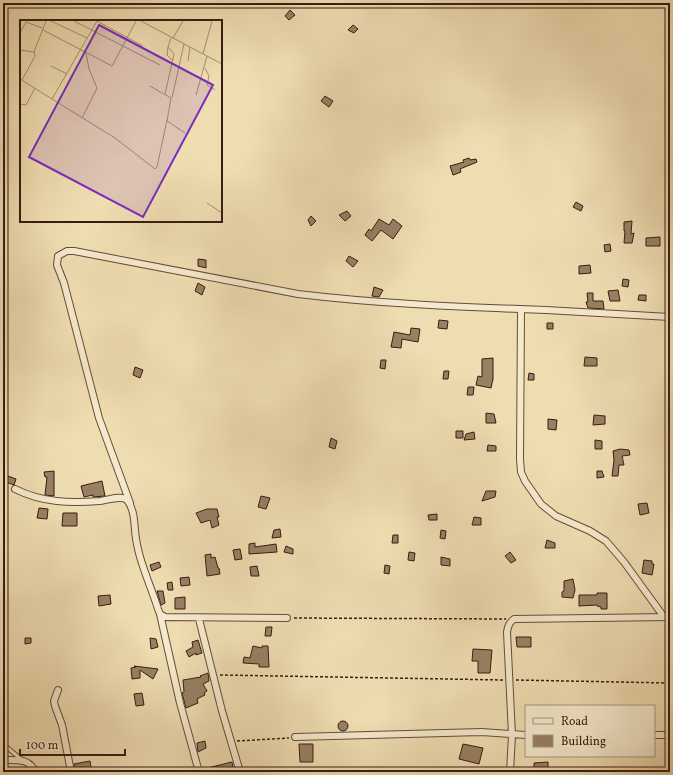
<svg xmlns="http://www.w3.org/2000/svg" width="673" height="775" viewBox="0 0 673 775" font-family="Vollkorn,serif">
<rect width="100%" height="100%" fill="#efddb2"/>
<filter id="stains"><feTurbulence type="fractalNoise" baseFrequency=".005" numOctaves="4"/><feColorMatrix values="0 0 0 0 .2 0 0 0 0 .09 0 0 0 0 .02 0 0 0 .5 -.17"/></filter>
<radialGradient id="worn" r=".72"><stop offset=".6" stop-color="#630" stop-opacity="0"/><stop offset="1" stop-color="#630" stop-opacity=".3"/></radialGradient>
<path fill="#988064" stroke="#391b10" d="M290 10 295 15 289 20 285 16Z
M353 25 358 29 354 33 348 30Z
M325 96 333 101 329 107 321 101Z
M469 158 470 160 476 159 477 162 460 169 461 172 453 175 450 166 464 162 463 160Z
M576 202 583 206 581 211 573 207Z
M347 211 351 216 345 221 339 215Z
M311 216 316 221 311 226 308 220Z
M379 219 389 225 393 219 402 226 393 239 381 230 372 241 365 235 369 229 371 231Z
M632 221 631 234 634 233 632 243H624L625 231H624V222Z
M660 237V246H646V238Z
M610 244 611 251 605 252 604 245Z
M349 256 358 261 353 267 346 261Z
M198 259 206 260V268L198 266Z
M590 265 591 273 579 274V266Z
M623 279 629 280 628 287 622 286Z
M198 283 205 287 202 295 195 291Z
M374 287 383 290 379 297 372 296Z
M618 290 620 301H610L608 291Z
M587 293H593V301H603L604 309 588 308 586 302H588Z
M639 295H646V301L638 300Z
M439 320 448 321 447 329 438 328Z
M547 323H553V329H547Z
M411 328 420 329 418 342 402 339 401 348 391 347 394 332 410 335Z
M585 357 597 358V366H584Z
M493 358V379L491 388 476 385 478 376 482 377V359Z
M381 360H386L385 369 380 368Z
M135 367 143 370 140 378 133 375Z
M444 371H449L448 379H443Z
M529 373 534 374V380H528Z
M468 387H474L473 395H467Z
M486 413 494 414 496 423H486Z
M594 415 605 416V424L593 425Z
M548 419 557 420 556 430 548 429Z
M456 431H463V438H456Z
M474 432 475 439 464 440 466 434Z
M331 438 337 441 335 449 329 447Z
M595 440 602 441V449H595Z
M488 445 496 446V451H487Z
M620 449 629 450 630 455 622 456 624 465H619L618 476H612L614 460 613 451Z
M54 471V496L45 495 47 477H45L44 472Z
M597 471H602L604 477 597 478Z
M8 476 16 479 14 485 6 482Z
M102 481 105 496 93 497V495L84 497 81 486Z
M486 491H496L495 497 482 501Z
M261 496 270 498 266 509 258 507Z
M647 503 649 513 640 515 638 504Z
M39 508 48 509 47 519 37 518Z
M207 509H217L219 517H217L219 525 212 528 210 520 201 523 196 513Z
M63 513H77V526H62Z
M437 514V520H429L428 515Z
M474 517 481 518V525H472Z
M280 529 281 537 272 538 274 530Z
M441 530 446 531 445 539 440 538Z
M393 535H398V543H392Z
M547 540 555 543V548H545Z
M255 543V547L276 544 277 552 249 554V544Z
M286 546 293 549V554L284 552Z
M240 549 242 559 235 560 233 550Z
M409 552 415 553 414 561 408 560Z
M510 552 516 560 511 563 505 556Z
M211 554V558L215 557 218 568H219L220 574 207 576 205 555Z
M441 557 450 559V566L441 565Z
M644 560 652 561V564H654L652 575 642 573Z
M159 562 161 567 152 571 150 565Z
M385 565 390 566 389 574 384 573Z
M257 566 259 576H251L250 567Z
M189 577 190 585 181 586 180 578Z
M573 579 575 590 573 598 562 597V592L564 591V581Z
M172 582 173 590H168L167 583Z
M157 591H163L165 603 161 605Z
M597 593H607V609H601V607L597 606V605L579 606V595H597Z
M110 595 111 604 99 606 98 596Z
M185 597V609H175V598Z
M266 627H272L271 636H265Z
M516 637H531V647H517Z
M25 638H31V643L25 644Z
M150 638 156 639 158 647 151 649Z
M198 640 202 653 196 655V653L189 657 186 651 193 647 192 642Z
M253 646 262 648V646H268L269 667H259V664L243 663 244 657 250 658Z
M473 649 492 650 490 673H478V661H472Z
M134 666 158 669 153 679 140 670V678L132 679 131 668 136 667Z
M208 673 209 681 203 684 207 691 204 693 205 695 197 699 198 703 186 708 182 693 184 692 183 680 201 677 200 676Z
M142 693 144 705 136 706 134 694Z
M338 726a5 5 0 1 1 10 0a5 5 0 1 1-10 0Z
M205 741 206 748 198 752 197 743Z
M299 744H313V762H300Z
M463 744 483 748 479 764 459 759Z
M90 761 92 772H75L74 764Z
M232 762 234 772H203V769Z
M548 762V772H534V763Z"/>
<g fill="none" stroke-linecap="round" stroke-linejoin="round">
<g stroke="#664c38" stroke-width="5">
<path id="service" d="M3 744 22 760"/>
</g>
<g stroke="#664c38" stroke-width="8">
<path id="minor" d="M521 309 520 459 521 472 525 481 541 504 556 516 590 531 606 541 624 562 664 617
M15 489C43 503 70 503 100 501 108 500 121 495 127 500 134 509 134 520 135 530 137 558 150 583 158 609L160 614 165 617 287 618
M130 503 99 418 64 283 57 265 58 256 67 251H74L298 294C380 304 463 307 546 310 587 312 629 315 670 317
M160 614 180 703 199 772
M199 619 222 711 240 772
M58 690 54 701 55 706 62 725 71 772
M654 735H670
M295 737 482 732 526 735
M3 760C16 760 30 758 35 772
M510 772 512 735 507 632C508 626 509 623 514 619L670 617"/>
</g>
<path stroke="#391b10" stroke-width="1.5" stroke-dasharray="3 2" stroke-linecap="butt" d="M294 618 506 619
M220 675 504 680
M516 680 670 683
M237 741 289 738"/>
<use href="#service" stroke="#f5e9cd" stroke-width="3"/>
<use href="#minor" stroke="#f5e9cd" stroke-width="6"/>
</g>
<g transform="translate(20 20)">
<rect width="202" height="202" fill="#efddb2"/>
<path fill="none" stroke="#a68f71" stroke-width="1" d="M31 1 67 18M54 1 140 45M77 1 32 79 95 118 135 149 137 147 147 100M77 1 123 26M121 1 202 44M6 2 22 8M23 10 92 46 116 1M0 13 6 2M153 18 163 1M148 27 147 35 153 41M0 30 14 32 26 1M183 34 192 1M168 41 170 27M31 46 47 54M185 48 189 56 187 65 195 70M0 59 32 79M2 60 15 36 14 32M130 66 151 78 147 101 165 113M145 74 154 34 148 27 151 18M176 75 187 36M152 78 164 24M0 84 6 85 15 68M62 98 77 68 69 49 66 33M187 183 202 193"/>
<path fill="#7b2cbf" fill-opacity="0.15" stroke="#7b2cbf" stroke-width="2" d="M79 5 193 65 123 197 9 137Z"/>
<rect width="202" height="202" fill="none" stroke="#391b10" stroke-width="2"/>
</g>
<rect width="673" height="775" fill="none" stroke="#efddb2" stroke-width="16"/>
<rect x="4" y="4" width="665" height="767" fill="none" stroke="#391b10" stroke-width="2"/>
<rect x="8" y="8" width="657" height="759" fill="none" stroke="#391b10"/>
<rect x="525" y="705" width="130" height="52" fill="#f5e9cd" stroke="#aa9781"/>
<rect x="533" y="718" width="20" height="6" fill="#f5e9cd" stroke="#aa9781"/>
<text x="561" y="725" font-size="12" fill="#391b10">Road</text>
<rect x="533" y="735" width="20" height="12" fill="#988064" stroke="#aa9781"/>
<text x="561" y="745" font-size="12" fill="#391b10">Building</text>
<path d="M20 749v6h105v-6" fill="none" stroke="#391b10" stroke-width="2"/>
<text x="26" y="749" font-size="12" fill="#391b10" stroke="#f5e9cd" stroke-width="3" paint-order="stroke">100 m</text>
<rect width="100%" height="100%" filter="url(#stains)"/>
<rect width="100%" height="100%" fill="url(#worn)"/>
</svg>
